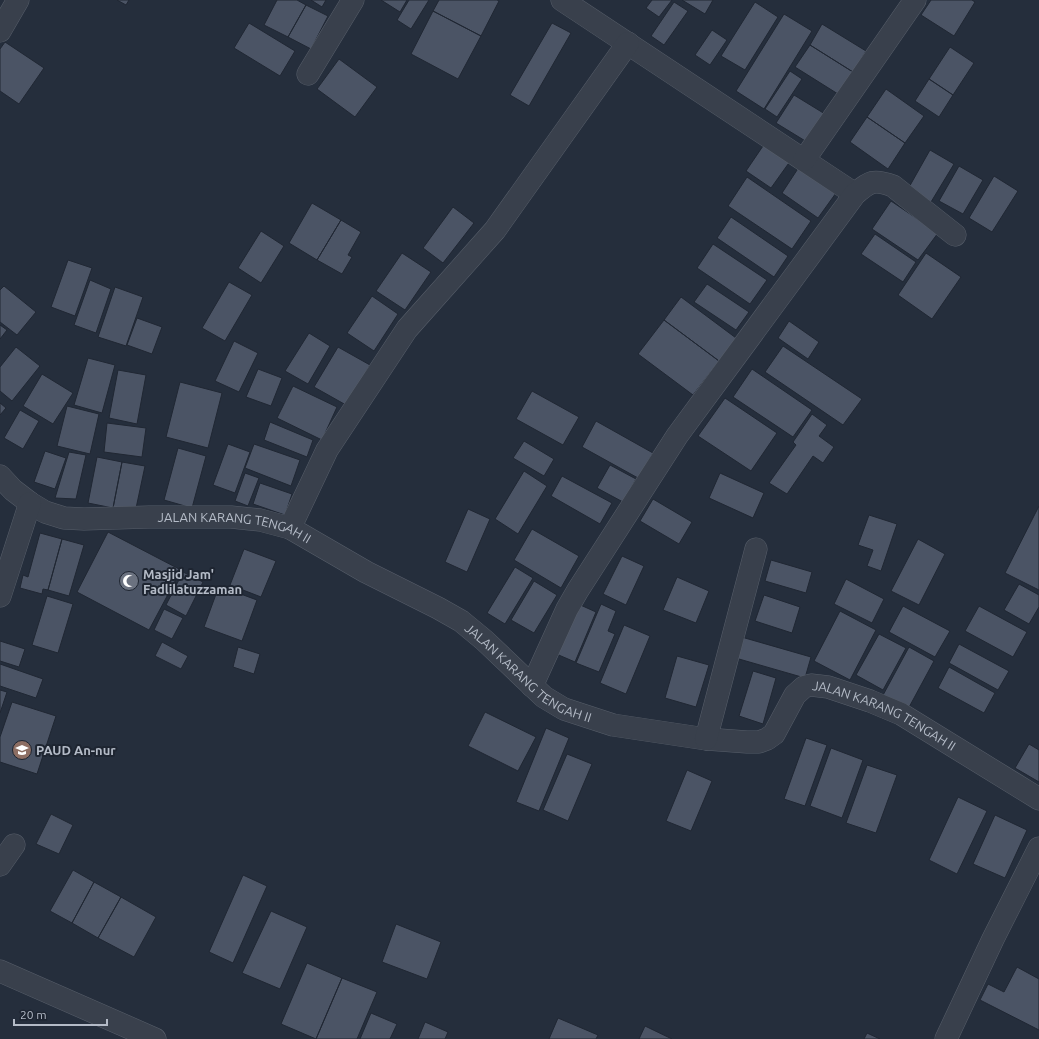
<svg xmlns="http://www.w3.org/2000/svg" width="1039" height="1039" viewBox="0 0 1039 1039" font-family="Ubuntu,sans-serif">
<rect width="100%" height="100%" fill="#252e3c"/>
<path fill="#4b5465" stroke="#202733" d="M117 0H129L126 5Z
M277 0H297L306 5 288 37 264 25Z
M311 0H326L322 7Z
M381 0H407L400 12Z
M409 0H429L411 29 397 20Z
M439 0H497L499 1 481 36 433 11Z
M652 0H672L659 17 646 8Z
M682 0H713L705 14Z
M931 0H972L975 2 954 36 921 15Z
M674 2 688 11 664 45 651 36Z
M755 2 778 17 745 70 721 56Z
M306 5 328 16 311 49 288 37Z
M433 11 481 36 458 79 411 54Z
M784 14 812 31 764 109 736 91Z
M249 23 295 51 280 76 234 48Z
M552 23 571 33 529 106 510 95Z
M822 24 866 51 853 72 810 45Z
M712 30 727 40 710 65 695 55Z
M5 42 44 68 19 104 0 91V49Z
M810 45 853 72 838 94 795 67Z
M950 47 974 63 953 95 929 79Z
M339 59 377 87 355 117 317 89Z
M790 71 802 79 777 117 765 109Z
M929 79 953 95 939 117 915 101Z
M886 89 924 116 905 143 867 117Z
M794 95 825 114 807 142 776 123Z
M867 117 905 143 888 169 850 142Z
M765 143 791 160 771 188 746 171Z
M930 150 954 164 931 202 908 189Z
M959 166 983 180 963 214 939 201Z
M799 167 836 193 818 218 782 193Z
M994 176 1018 191 992 232 969 218Z
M747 177 811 221 792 249 728 206Z
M891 201 938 233 918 260 872 229Z
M312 203 341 220 317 260 289 243Z
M453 207 474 223 443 263 423 248Z
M731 217 788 256 774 277 717 238Z
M341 220 361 232 348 255 352 257 342 274 317 260Z
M261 231 284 246 261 283 238 268Z
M875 234 916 262 903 282 861 254Z
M713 244 767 280 750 304 697 268Z
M402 253 431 272 405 310 376 291Z
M926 253 961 277 932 319 898 295Z
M68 260 92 268 75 316 51 307Z
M90 280 111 289 96 333 74 325Z
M229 282 252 295 225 341 202 328Z
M707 284 749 312 736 330 694 302Z
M4 286 36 312 17 335 0 322V290Z
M115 287 143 297 126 346 98 337Z
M372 296 398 314 374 351 347 333Z
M681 297 736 338 719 361 664 320Z
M137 318 162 327 152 354 127 345Z
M664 320 719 361 693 395 638 354Z
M789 321 819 342 808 359 778 338Z
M0 325 7 330 0 339Z
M309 333 330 346 308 384 285 371Z
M234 341 258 353 239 392 215 381Z
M783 346 862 399 843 425 765 372Z
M16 347 40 366 12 401 0 391V367Z
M338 347 370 365 346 405 314 387Z
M88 358 115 365 102 413 74 405Z
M258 369 282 378 271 406 246 397Z
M752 369 812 410 793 437 733 397Z
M118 370 146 375 137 424 109 418Z
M42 374 73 393 53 424 23 406Z
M180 382 222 393 208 448 166 437Z
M293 386 337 407 322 440 277 418Z
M532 391 579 417 563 445 516 419Z
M725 398 777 433 751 471 698 436Z
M0 403 6 408 0 415Z
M67 406 99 414 90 454 57 446Z
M20 410 39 421 23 449 4 438Z
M812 414 827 425 819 436 834 447 823 463 813 456 787 494 769 483 796 445 793 442Z
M596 421 653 453 638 478 582 447Z
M270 422 313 440 307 457 264 440Z
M107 423 146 428 142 457 104 452Z
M524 441 554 459 544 476 513 458Z
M228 444 250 452 235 493 213 485Z
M254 444 300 460 291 486 245 468Z
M178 448 206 456 192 508 164 500Z
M45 451 66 458 55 489 34 482Z
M69 452 86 455 76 499 55 498Z
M97 457 122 462 113 508 88 503Z
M122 462 145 466 135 513 113 508Z
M610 465 636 479 623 502 597 488Z
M524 471 547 486 518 534 495 519Z
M245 473 259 478 248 506 235 501Z
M720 473 764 493 753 518 709 498Z
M562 476 612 503 600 524 551 496Z
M260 483 292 494 285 515 253 504Z
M653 499 692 522 679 544 640 521Z
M1039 506V590L1005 573Z
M468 509 490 519 467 572 445 562Z
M869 515 897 524 881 571 867 566 873 550 858 545Z
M532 529 579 556 561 588 514 560Z
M108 532 181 570 149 630 77 592Z
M40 533 62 539 48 590 43 589 42 594 20 588 23 575 28 577Z
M62 539 84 545 69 596 48 590Z
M918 539 945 554 919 605 891 591Z
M244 549 276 561 261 597 230 585Z
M622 556 644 566 626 605 603 594Z
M771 560 812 572 806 593 765 581Z
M515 567 533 578 505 624 487 613Z
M183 572 203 582 186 616 166 605Z
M677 577 709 591 696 623 663 610Z
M846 579 884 599 872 623 834 604Z
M534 581 557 595 534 633 511 620Z
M1019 584 1039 595V607L1029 624 1004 610Z
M219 586 257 600 242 641 204 627Z
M764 595 800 607 792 633 755 621Z
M47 596 73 604 58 653 32 645Z
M576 603 596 612 575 662 554 653Z
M601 604 616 611 608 631 615 634 599 672 576 663Z
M903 606 950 631 935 657 889 632Z
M979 606 1027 632 1013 657 965 631Z
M164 609 183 618 172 639 154 630Z
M840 611 876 630 850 680 814 661Z
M624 625 650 636 626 694 600 683Z
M879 634 906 648 883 690 856 675Z
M738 636 811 657 805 678 732 657Z
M0 641 25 649 19 667 0 661Z
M162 642 188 656 181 669 155 656Z
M959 644 1009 671 998 690 949 663Z
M238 647 260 654 254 674 233 667Z
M909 647 934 661 907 711 882 697Z
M677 656 709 665 696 707 665 698Z
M0 664 43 679 36 698 0 686Z
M949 667 995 693 984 713 938 688Z
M753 671 776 678 763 724 739 716Z
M0 690 7 692 0 713Z
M12 702 56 716 37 774 0 762V737Z
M485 712 536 737 518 771 468 746Z
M546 728 569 738 539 811 516 802Z
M806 738 827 745 805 806 784 799Z
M1029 744 1039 750V782L1015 768Z
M831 748 863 760 842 818 810 806Z
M567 754 592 764 568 821 543 810Z
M867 765 897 775 876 833 846 823Z
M687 770 712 781 691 831 666 821Z
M958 797 987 811 957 874 929 860Z
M51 814 73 825 59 854 36 844Z
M995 815 1027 830 1005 878 973 864Z
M73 870 94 882 72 923 50 911Z
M243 875 267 886 233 963 209 952Z
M94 882 121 897 98 938 72 923Z
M121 897 156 917 134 957 98 938Z
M271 911 307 927 280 989 242 973Z
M396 924 441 942 427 979 382 962Z
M307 963 342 978 316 1039 281 1024Z
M1017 967 1039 979V1030L980 1000 988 984 1004 992Z
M342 978 377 992 357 1039H316Z
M371 1013 397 1024 390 1039H360Z
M558 1018 598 1035 596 1039H549Z
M425 1022 448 1032 445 1039H418Z
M645 1026 672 1039H639Z
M867 1033 880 1039H864Z"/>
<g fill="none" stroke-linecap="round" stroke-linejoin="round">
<g stroke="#575e6a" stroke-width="23">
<g id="minor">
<path d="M562 0 855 194"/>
<path d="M0 31 18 0"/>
<path d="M308 74 353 0"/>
<path d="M804 160 915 0"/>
<path id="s1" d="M0 476 13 490 30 503 45 512 64 518 84 519 149 517H231L260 520 290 528 366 572 438 608 461 621 484 640 544 697 564 709 613 725 706 739 747 742H759L767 739 774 734 795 695 804 687 811 685 828 687 870 701 901 714 1039 799"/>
<path d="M290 528 327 450 407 329 495 230 628 43"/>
<path d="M0 596 30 503"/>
<path d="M532 686 567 609 578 590 677 436 855 194C870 181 874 179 893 186L955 235"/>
<path d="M706 739 756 549"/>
<path d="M0 865 14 845"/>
<path d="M0 971 155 1039"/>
<path d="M946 1039 993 939 1039 848"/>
</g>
</g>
<use href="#minor" stroke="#39404c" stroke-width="22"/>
</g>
<defs>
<g id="mosque-disc" transform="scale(1)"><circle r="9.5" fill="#6b7280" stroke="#1e2531"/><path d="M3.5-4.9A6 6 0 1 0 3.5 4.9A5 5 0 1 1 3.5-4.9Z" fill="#fff"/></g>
<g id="school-disc" transform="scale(1)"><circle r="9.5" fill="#8d6e63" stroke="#1e2531"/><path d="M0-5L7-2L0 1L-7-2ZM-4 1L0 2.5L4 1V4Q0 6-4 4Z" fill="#fff"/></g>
</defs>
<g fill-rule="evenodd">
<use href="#mosque-disc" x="129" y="581"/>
<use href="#school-disc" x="22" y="750"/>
</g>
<g text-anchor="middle" stroke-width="4" stroke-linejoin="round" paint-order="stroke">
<g font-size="13" fill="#b4bbc7" stroke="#1e2531">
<text dy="5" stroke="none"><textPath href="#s1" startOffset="250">JALAN KARANG TENGAH II</textPath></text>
<text dy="5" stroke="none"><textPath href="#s1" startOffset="586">JALAN KARANG TENGAH II</textPath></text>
<text dy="5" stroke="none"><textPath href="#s1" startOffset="995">JALAN KARANG TENGAH II</textPath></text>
</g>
<g font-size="13" font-weight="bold" fill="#b4bbc7" stroke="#1e2531" text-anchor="start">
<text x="143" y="579">Masjid Jam'<tspan x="143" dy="15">Fadlilatuzzaman</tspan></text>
<text x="36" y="755">PAUD An-nur</text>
</g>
</g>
<path d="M14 1019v6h93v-6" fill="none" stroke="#b4bbc7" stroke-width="2"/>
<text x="20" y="1019" font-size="12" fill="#b4bbc7" stroke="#1e2531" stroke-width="3" paint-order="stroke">20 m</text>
</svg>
